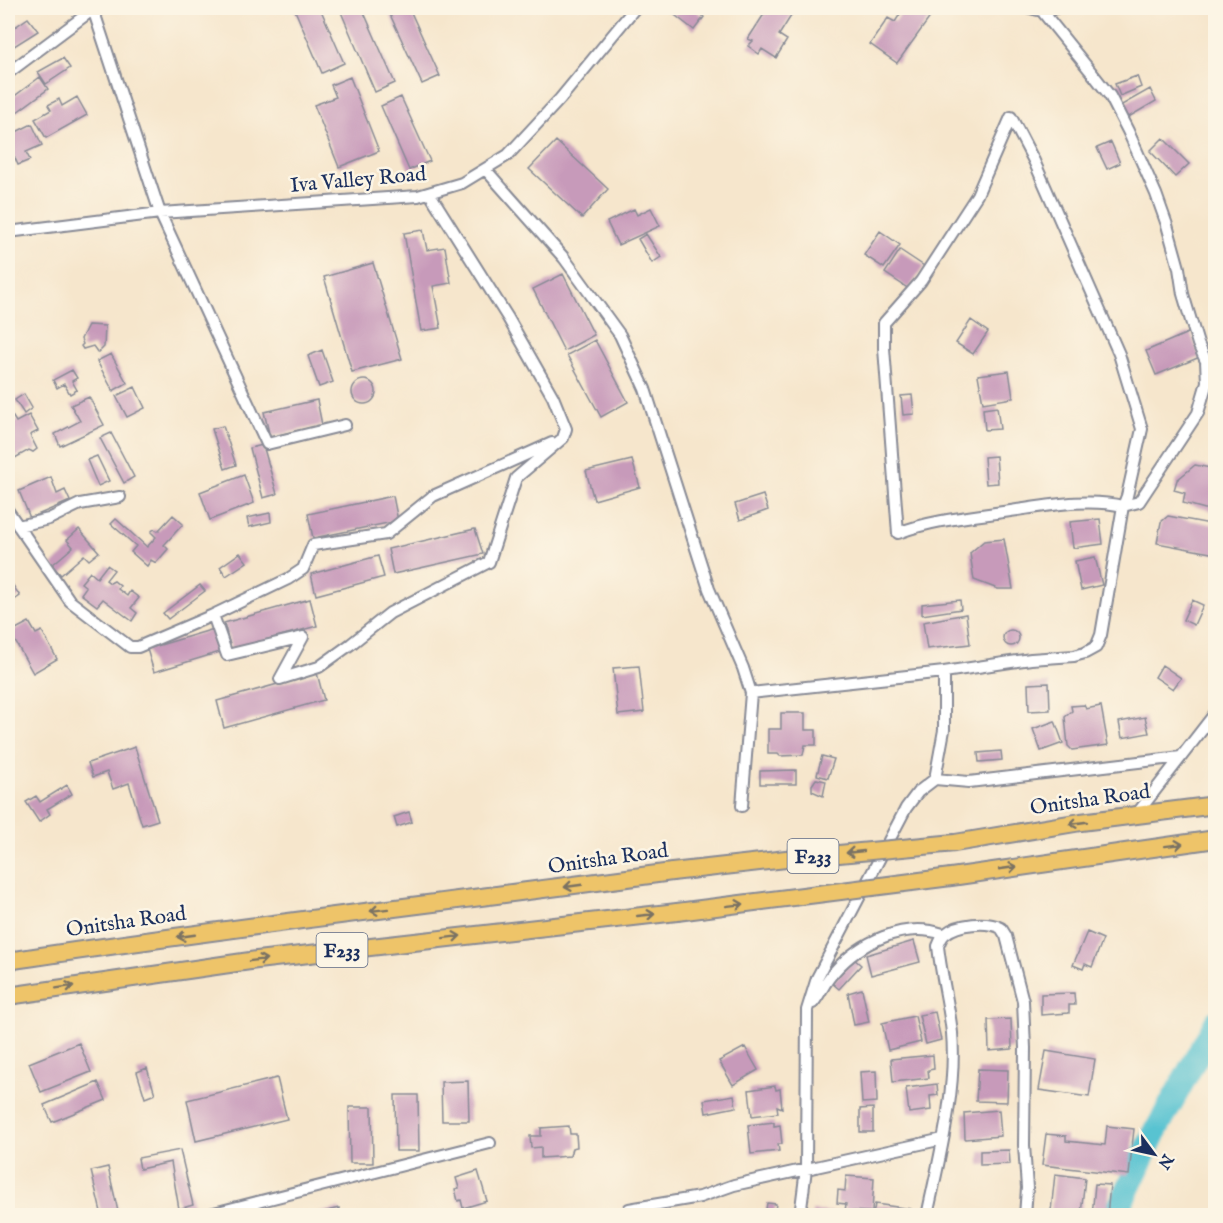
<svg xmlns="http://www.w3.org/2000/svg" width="1223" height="1223" viewBox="0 0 1223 1223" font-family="'IM FELL English',serif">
<rect width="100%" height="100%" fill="#fcf5e5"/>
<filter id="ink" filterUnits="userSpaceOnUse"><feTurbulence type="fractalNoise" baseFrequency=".0167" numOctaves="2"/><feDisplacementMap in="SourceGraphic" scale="12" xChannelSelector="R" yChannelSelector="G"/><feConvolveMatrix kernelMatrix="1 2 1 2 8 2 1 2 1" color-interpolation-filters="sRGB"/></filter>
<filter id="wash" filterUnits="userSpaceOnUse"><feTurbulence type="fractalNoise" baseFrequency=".008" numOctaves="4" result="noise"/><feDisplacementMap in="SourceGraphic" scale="24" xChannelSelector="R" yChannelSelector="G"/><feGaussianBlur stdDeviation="1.35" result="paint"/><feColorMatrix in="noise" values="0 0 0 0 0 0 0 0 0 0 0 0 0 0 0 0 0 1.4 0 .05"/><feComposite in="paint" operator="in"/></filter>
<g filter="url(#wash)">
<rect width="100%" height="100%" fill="#f6e6cc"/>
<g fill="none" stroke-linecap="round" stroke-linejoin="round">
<path stroke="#58c3d1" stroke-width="24" d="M1115 1216 1154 1134 1216 1022"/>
</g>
<g id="blocks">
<path fill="#c79aba" d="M294 8H320L344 63 322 73Z
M350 8H362L395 83 375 92 341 12Z
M387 8H409L440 76 422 84Z
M668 8H693L704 17 694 30 667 9Z
M768 8H796L779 35 787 40 776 58 762 49 759 54 748 46 753 41 748 39Z
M897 8H919L931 16 897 63 870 44 888 18 895 22 902 11Z
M28 18 38 31 8 50V32Z
M63 58 70 68 46 84 38 72Z
M1137 76 1141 87 1120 96 1115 84Z
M40 77 48 89 17 112 8 101Z
M350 77 379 151 339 167 314 105 336 97 331 85Z
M1150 89 1156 101 1127 118 1120 106Z
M77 97 87 115 46 138 35 119 51 110 48 105 59 99 62 106Z
M401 97 430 161 409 170 381 106Z
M32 124 42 145 26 152 30 160 18 165 15 158 8 162V136Z
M1163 138 1189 164 1175 177 1150 151Z
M556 141 608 189 582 218 529 169Z
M1111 142 1120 163 1107 169 1097 148Z
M651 208 660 226 618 245 607 222 634 209 637 215Z
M423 230 427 250 445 247 451 283 433 286 441 328 421 331 404 233Z
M880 231 900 245 884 268 864 255Z
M646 234 661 257 652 263 638 239Z
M900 250 924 266 909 289 885 273Z
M373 263 402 359 352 372 324 277Z
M563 274 594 335 564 351 533 289Z
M971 320 988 332 973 354 956 343Z
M88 325 105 326 104 347 98 353 93 346 83 349 81 346 83 344 81 339Z
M1190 332 1200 357 1156 375 1146 351Z
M595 340 628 402 601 417 567 355Z
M322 350 333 382 319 387 308 356Z
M111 354 127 383 113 391 97 361Z
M72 370 77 378 72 381 77 390 70 394 64 384 57 388 53 380Z
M1009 371 1013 398 983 403 978 375Z
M352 392a12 12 0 1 1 24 0a12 12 0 1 1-24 0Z
M135 387 145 408 127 417 116 396Z
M24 394 32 408 24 414 15 400Z
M912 395 914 414 903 415 901 396Z
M89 397 104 425 60 446 55 434 80 421 71 405Z
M317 400 322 425 270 437 264 412Z
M997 407 1000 429 985 430 983 409Z
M11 414 16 422 29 415 38 431 30 435 37 449 33 452 29 450 15 458 8 445V416Z
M223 426 236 465 225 469 212 429Z
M111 433 134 477 124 483 100 438Z
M263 445 277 494 263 498 250 448Z
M97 456 109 481 98 486 87 460Z
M996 456 998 483 986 484 984 457Z
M632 460 640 487 594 500 586 471Z
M1195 465 1216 469V512L1183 503 1185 493 1174 490 1177 480Z
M244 475 254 503 210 520 200 492Z
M51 477 57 494 65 490 70 501 30 518 19 491Z
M763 495 768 510 740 520 735 504Z
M393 496 398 521 313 538 308 514Z
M270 513 271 522 249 527 247 518Z
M173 515 183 524 164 545 168 549 156 563 151 560 147 566 131 552 136 546 111 524 116 519 147 547 156 537 151 532 154 529 158 531Z
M1168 516 1216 525V554L1157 543 1161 522Z
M1100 519 1103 544 1073 548 1070 522Z
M79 529 99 552 89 560 84 555 61 575 52 565 73 547 67 540Z
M475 529 483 554 393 574 388 549Z
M1004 539 1013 589H998L974 580 970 553 984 541Z
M240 553 247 562 226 576 220 567Z
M378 556 384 577 316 595 311 574Z
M1095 557 1102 585 1081 590 1075 561Z
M107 565 114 570 106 580 110 583 114 581 120 586 118 589 127 596 130 591 139 598 131 608 137 613 132 621 103 599 97 606 81 594 86 587 81 583 90 572 97 578Z
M8 578 20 596 8 604Z
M200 585 205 591 168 619 163 613Z
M310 599 317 626 231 649 224 623Z
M960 600 961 609 922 615V604Z
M1192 600 1203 605 1194 625 1183 620Z
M966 614 970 644 927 649 923 622Z
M29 622 36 634 42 631 57 659 33 673 10 632Z
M214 629 220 652 154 672 147 649Z
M1003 638a8 8 0 1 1 16 0a8 8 0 1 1-16 0Z
M1162 665 1181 678 1173 689 1155 677Z
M639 666 644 712 618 715 613 668Z
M317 673 324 700 224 728 217 701Z
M1049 683 1050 710 1029 711 1028 684Z
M1084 705 1086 709 1101 706 1108 745 1072 750 1068 746 1065 717 1072 711 1071 706Z
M781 713H805V730H816V745H805L803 755 780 756 778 754H768V729H781Z
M1145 717 1149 733 1122 738 1119 722Z
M1055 721 1063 743 1041 751 1033 729Z
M135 747 158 820 142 825 129 783 113 789 107 772 93 777 88 763Z
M1001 751 1002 760 979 762 978 753Z
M822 756 834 759 828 778 817 775Z
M796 770V784H760V771Z
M816 779 826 781 823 796 812 791V785Z
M67 785 72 794 47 809 50 814 39 822 26 802 36 796 40 802Z
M409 812 412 822 397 827 394 817Z
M1087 932 1103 939 1092 967 1085 964 1083 969 1073 965Z
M914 941 920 962 871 975 866 955Z
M854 959 861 965 839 989 832 983Z
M862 989 869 1022 854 1025 848 993Z
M1074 993 1075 1005H1069V1013L1041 1015V994Z
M935 1012 941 1040 926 1044 919 1015Z
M915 1016 921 1042 888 1050 882 1023Z
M1011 1019 1012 1049 989 1051 988 1020Z
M79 1043 91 1072 41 1092 29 1063Z
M745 1047 758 1070 733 1085 719 1061Z
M1046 1051 1095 1059 1089 1097 1039 1090Z
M933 1055 934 1069 928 1070 929 1078 893 1082 891 1059Z
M147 1068 155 1094 145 1098 137 1072Z
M978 1069 1008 1070 1007 1102 976 1101Z
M876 1071 877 1102 862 1103 860 1072Z
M277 1078 287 1119 196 1141 187 1100Z
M468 1081 469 1121H442L441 1082Z
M98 1082 106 1100 52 1122 44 1105Z
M937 1084 938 1095 930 1096 931 1110 909 1113 906 1088Z
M775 1086 776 1090 780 1089 782 1108 777 1106 778 1113 752 1116 749 1090Z
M395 1095H418L419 1151H396Z
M734 1095 736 1107 706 1113 704 1100Z
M349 1107H372L373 1163H350Z
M873 1108V1132H860V1109Z
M999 1110 1001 1136 965 1139 964 1113Z
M774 1122V1126L780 1125 782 1144H778L779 1151 751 1154 748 1125Z
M569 1126 570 1134H576L577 1147 572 1148 570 1156 541 1158V1147L531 1148 530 1136H541V1128Z
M1107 1126 1134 1129 1129 1175 1042 1165 1046 1134 1066 1136V1141L1105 1145Z
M180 1150 193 1205 179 1209 171 1162 140 1169 138 1158Z
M1009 1150 1010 1164 980 1165V1151Z
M108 1167 119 1216H102L91 1171Z
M478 1171 487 1201 463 1208 461 1200 458 1201 455 1189 459 1188 456 1178Z
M1055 1174 1085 1178 1081 1214 1051 1211Z
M846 1176 874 1178 872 1212 845 1211 846 1204 837 1203 838 1190 845 1191Z
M1095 1184 1110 1185 1107 1216H1092Z
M767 1203 776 1204 774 1216H765Z
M875 1204 911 1209V1216H873Z
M339 1208 341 1216H311V1215Z
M812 1211 858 1213V1216H812Z"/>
</g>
</g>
<g filter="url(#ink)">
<use href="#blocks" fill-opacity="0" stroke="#888a95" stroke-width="1.5"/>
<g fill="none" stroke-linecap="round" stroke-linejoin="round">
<g stroke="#888a95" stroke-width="14">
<path id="street" d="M1030 8 1042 11 1056 8
M93 9 160 213 267 444 345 425
M8 73 95 8
M1011 117 1034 161 1119 354 1142 429 1127 496 1123 506C1085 497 1042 507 1003 512 968 517 932 520 898 533L884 348V323L921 281 977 195Z
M486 170 564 258 620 335 645 389 709 589 743 668 751 693 742 806
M8 232 160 213 418 196 462 183 508 155 560 99 635 8
M8 511 70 601 130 647H138L213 615 227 655 303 637 280 679 319 667 351 644 390 613 489 562 516 478 563 438 566 429 553 397 508 318 430 194
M18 526 49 519 80 504 120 497
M213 615 288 579 303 569 313 545 386 534 433 496 552 443
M944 672 1031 659 1074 656 1085 653 1096 647 1101 635 1123 506 1139 502 1198 413 1207 382 1206 361 1198 344 1183 294 1179 268 1167 225 1156 194 1128 131 1110 96 1096 78 1042 11
M751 693 944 672V730L935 779 918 792 906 808 817 978 807 1010 806 1169 800 1216
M935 779 969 782 1181 757
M1136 815 1216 712
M813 1003C821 993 825 981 834 972 860 942 904 921 943 934
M629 1209 700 1197 734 1185 943 1139
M202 1216 490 1143
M927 1216C939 1159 957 1091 952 1033 949 1004 941 975 938 946 940 942 941 937 945 934 958 923 987 921 1001 928L1006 936 1023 1001 1025 1048 1024 1145 1027 1188 1025 1216"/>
</g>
<g stroke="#888a95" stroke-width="20">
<path id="primary" d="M955 843 1081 822 1216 805
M951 877 1216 839
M8 961C229 927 451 902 672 872
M8 996 257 960 677 912"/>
</g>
<use href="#street" stroke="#fff" stroke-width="10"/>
<use href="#primary" stroke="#eec469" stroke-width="16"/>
<g stroke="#888a95" stroke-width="20" stroke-linecap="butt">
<path id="primary-bridge" d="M672 872 786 859 955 843
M677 912 951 877"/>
</g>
<use href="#primary-bridge" stroke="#eec469" stroke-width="16"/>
</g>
<defs><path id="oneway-shaft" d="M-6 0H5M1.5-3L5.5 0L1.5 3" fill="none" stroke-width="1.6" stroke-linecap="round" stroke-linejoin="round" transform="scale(1.5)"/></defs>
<g stroke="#7a7263">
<use href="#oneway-shaft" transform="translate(1078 823) rotate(172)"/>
<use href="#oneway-shaft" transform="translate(1174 845) rotate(-7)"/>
<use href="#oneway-shaft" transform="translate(855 852) rotate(174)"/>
<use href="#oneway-shaft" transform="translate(1008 868) rotate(-8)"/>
<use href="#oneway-shaft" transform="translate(573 886) rotate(172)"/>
<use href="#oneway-shaft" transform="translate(735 905) rotate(-7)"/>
<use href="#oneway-shaft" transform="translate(379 910) rotate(173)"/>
<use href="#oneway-shaft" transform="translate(646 915) rotate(-6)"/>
<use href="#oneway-shaft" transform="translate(186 936) rotate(172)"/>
<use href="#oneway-shaft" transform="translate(452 937) rotate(-7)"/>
<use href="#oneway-shaft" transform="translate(258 960) rotate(-7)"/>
<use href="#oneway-shaft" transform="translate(65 987) rotate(-9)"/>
</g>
</g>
<g text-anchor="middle" stroke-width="5" stroke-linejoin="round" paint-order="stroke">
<g fill="#fcf5e5" stroke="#5e6a86" stroke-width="1.5">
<rect x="787.5" y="839" width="51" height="34" rx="4.5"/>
<rect x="316.5" y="933" width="51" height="34" rx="4.5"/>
</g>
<g font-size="20" font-weight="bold" fill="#1b2f5e">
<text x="813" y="863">F233</text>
<text x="342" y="957">F233</text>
</g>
<g font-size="21" fill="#1b2f5e" stroke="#fcf5e5">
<text transform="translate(358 179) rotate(-5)" y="7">Iva Valley Road</text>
<text transform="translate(1090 799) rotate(-8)" y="7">Onitsha Road</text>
<text transform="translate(608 858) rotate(-8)" y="7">Onitsha Road</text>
<text transform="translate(126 921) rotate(-8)" y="7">Onitsha Road</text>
</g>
</g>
<rect width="1223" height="1223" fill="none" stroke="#fcf5e5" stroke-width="30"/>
<g transform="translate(1154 1154) rotate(123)" stroke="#fcf5e5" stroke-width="4.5" paint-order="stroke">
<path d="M0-4.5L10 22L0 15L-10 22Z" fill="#1b2f5e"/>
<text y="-9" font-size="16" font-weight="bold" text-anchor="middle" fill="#1b2f5e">N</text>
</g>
</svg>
